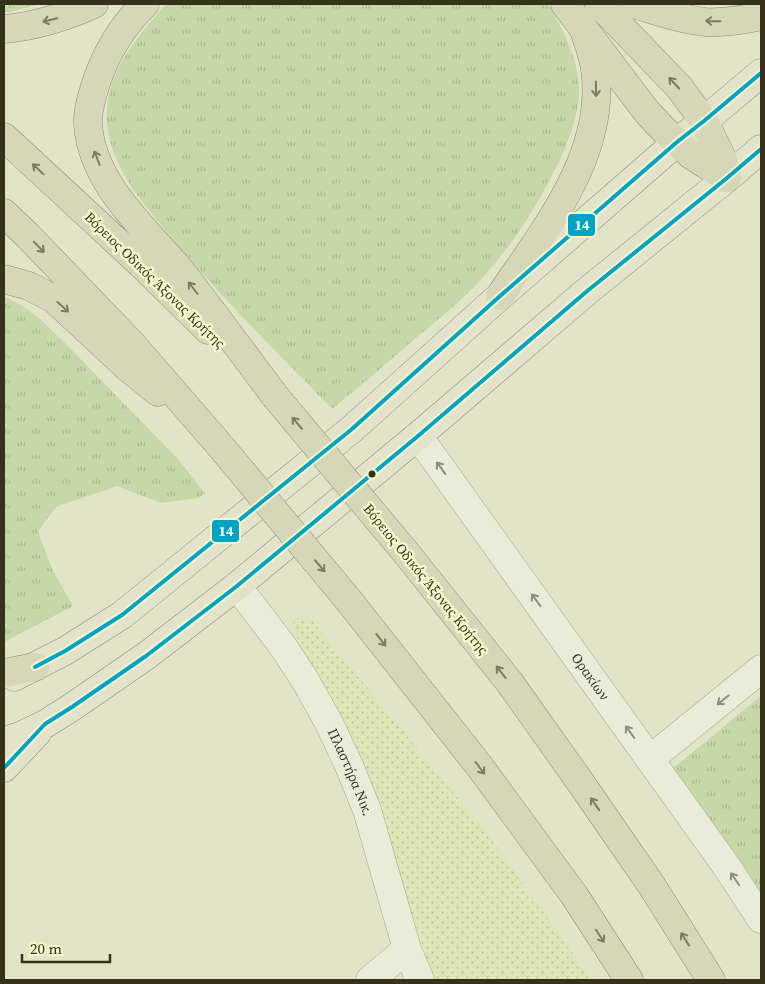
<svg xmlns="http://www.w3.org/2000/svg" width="765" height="984" viewBox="0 0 765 984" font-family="'Source Serif 4',serif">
<defs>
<pattern id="farmland-dots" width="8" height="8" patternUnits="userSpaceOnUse" patternTransform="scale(1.25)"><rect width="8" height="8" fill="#dee5b6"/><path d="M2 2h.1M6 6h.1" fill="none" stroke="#bfc59c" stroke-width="1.8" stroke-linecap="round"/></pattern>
<pattern id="grass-tufts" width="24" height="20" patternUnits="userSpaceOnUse" patternTransform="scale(1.25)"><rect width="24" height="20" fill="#c7d8a8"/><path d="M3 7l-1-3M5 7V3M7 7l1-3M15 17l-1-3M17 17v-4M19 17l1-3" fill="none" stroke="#acba90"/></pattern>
<pattern id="forest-crowns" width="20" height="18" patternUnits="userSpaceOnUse" patternTransform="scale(1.25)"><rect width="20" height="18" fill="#c7d8a8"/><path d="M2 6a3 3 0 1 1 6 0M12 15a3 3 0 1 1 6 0" fill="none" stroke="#acba90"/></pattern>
</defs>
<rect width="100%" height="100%" fill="#e2e4c7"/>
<path fill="url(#farmland-dots)" d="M294 618 311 619 486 832 592 980H433L361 761 344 721 315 675 292 627Z"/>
<path fill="url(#grass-tufts)" d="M166 4H548C561 26 574 50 578 77 583 106 570 137 558 164 536 209 508 252 473 288 455 306 435 322 416 338 388 362 360 386 332 409 278 353 221 298 171 237 152 214 131 191 118 163 109 143 104 122 108 100 114 63 142 31 166 4Z
M4 296 24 307 39 318 64 342 177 458 205 493 199 498 161 503 117 486 56 507 38 531 52 569 73 606 4 642Z
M761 696V897L672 769Z"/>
<path fill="url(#forest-crowns)" d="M4 4H40L10 12H4Z"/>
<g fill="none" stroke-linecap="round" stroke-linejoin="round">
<g stroke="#a7a791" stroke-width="29">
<g id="street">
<path id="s1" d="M418 436 727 867 761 919"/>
<path id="s2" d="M237 586 282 645 305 680 329 723 350 768 367 810 407 949 420 980"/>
<path d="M650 759 761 669"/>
<path d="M370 980 407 949"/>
</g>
</g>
<g stroke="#8d8c78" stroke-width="29">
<path id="primary" d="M14 677 65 651 122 615 201 551 352 429 500 296 677 142 704 121 761 73
M4 741 20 736 45 724 72 707 146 656 237 586 418 436 586 292 727 178 761 149
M4 768 37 733"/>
</g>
<g stroke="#8d8c78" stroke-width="29">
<path id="highway" d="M145 4C124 24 107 52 97 80 93 94 87 109 88 124 92 186 148 230 184 275 215 315 245 356 275 396
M565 4 647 112 663 129 691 155 727 178
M599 4 679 87 704 121 723 160 727 178
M634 4C657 11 682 20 706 22 725 23 743 20 761 16
M4 29C32 27 69 16 94 4
M4 137 141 264 208 330
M4 213 28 236 131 343 222 448
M4 279 29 286 54 299 127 367 158 392
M500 296C544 230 607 154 595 69 593 54 587 39 582 25
M407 554 510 683 583 786 652 886 711 980
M350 602 480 767 574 895 629 980
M4 673 35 667"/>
</g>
<use href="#street" stroke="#eaecda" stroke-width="28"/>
<use href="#primary" stroke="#e2e3ca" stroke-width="28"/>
<use href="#highway" stroke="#d6d6b8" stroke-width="28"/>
<g stroke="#8d8c78" stroke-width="29" stroke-linecap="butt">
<path id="highway-bridge" d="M275 396 407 554
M222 448 350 602"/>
</g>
<use href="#highway-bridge" stroke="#d6d6b8" stroke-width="28"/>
<g stroke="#f4f7cb" stroke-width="8">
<path id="bus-1" d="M35 667 65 651 122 615 352 429 500 296 677 142 704 121 761 73
M4 768 45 724 72 707 146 656 237 586 418 436 586 292 727 178 761 149"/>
</g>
<use href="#bus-1" stroke="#03a3c5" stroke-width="4"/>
</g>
<defs><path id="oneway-shaft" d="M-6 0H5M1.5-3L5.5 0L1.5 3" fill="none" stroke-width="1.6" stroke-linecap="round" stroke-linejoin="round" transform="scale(1.25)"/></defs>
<g stroke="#7e7b61">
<use href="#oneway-shaft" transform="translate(50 20) rotate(167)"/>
<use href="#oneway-shaft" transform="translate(713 21) rotate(-179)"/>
<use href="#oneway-shaft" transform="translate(674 83) rotate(-133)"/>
<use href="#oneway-shaft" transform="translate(596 89) rotate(89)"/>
<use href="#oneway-shaft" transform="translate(97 158) rotate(-111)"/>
<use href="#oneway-shaft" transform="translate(38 169) rotate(-137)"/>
<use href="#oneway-shaft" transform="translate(39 247) rotate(46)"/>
<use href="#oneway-shaft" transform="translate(193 288) rotate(-127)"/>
<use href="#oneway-shaft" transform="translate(63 307) rotate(42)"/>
<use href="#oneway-shaft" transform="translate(297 423) rotate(-130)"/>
<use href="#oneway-shaft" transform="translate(320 566) rotate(50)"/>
<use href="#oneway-shaft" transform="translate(381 640) rotate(52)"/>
<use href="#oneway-shaft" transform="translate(501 672) rotate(-128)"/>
<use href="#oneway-shaft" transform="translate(480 768) rotate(53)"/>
<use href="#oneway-shaft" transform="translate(595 804) rotate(-125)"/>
<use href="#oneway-shaft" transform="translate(600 936) rotate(57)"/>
<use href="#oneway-shaft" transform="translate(685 939) rotate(-122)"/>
</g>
<g stroke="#908e7a">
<use href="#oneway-shaft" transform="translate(441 468) rotate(-126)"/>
<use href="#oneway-shaft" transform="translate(536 600) rotate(-126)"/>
<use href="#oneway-shaft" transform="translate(723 700) rotate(141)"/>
<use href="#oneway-shaft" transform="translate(630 732) rotate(-126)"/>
<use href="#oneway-shaft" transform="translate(735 879) rotate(-124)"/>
</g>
<circle fill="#36311a" stroke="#f4f7cb" stroke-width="2" cx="372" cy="474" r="4.5"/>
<g text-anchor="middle" stroke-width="5" stroke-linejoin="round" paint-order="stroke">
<g font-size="14" fill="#36311a" stroke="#f4f7cb">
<text transform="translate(155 280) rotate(44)" y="5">Βόρειος Οδικός Άξονας Κρήτης</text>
<text transform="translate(426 579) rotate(51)" y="5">Βόρειος Οδικός Άξονας Κρήτης</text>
<text dy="5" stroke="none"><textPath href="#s1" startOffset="296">Ορακίων</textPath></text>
<text dy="5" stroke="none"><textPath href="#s2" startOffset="219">Πλαστήρα Νικ.</textPath></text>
</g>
</g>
<g stroke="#f4f7cb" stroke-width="2">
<rect x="567" y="213" width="29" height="24" rx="5" fill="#03a3c5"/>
<rect x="211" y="519" width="29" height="24" rx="5" fill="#03a3c5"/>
</g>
<g font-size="14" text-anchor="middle" font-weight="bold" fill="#fff">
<text x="582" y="230">14</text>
<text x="226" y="536">14</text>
</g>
<rect width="765" height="984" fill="none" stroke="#36311a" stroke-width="10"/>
<path d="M22 954v8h88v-8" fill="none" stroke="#36311a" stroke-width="2.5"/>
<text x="30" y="954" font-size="15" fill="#36311a" stroke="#f4f7cb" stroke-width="4" paint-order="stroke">20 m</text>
</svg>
